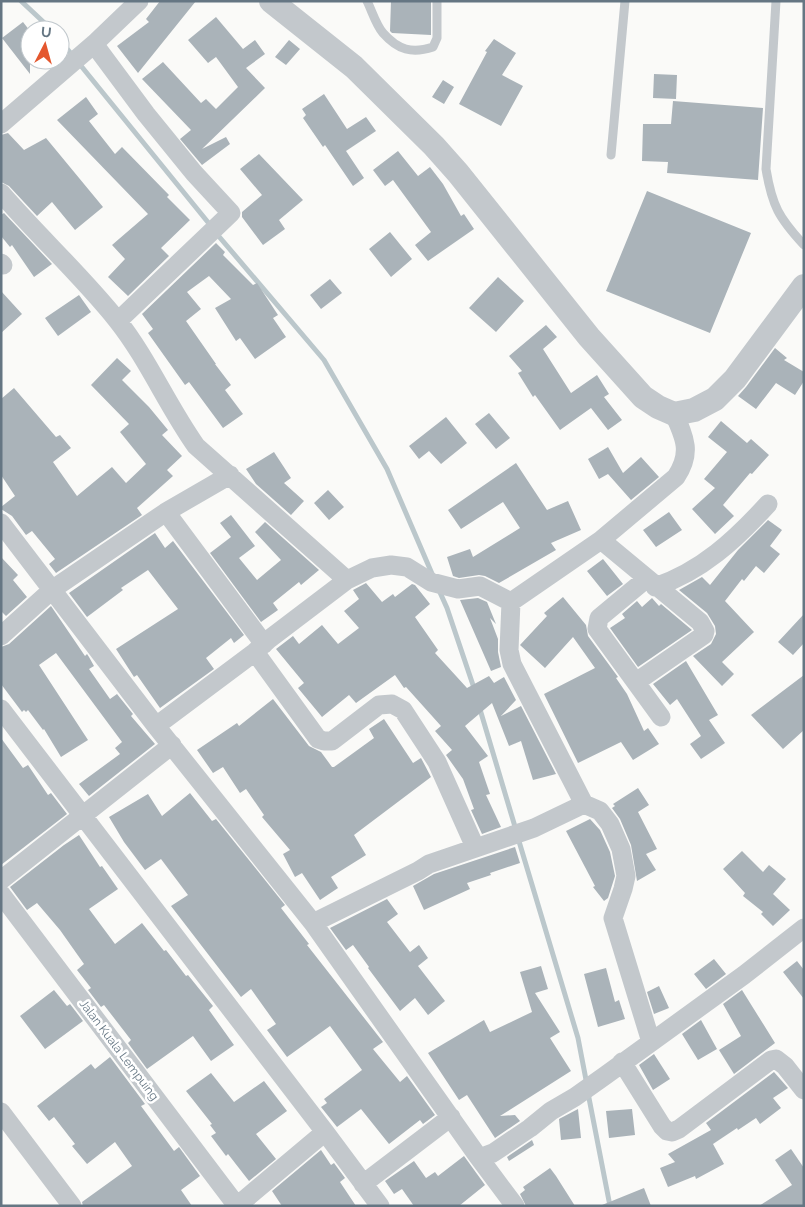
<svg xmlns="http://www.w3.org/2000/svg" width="805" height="1207" viewBox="0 0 805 1207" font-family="Raleway,sans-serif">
<rect width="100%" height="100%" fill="#fafaf8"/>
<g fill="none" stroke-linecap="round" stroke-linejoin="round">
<path stroke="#bbc7cb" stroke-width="5" d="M21 1 52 30
M60 40 211 226
M216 233 324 360 387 469 433 576
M438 588 447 608 475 691
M479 706 516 830
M518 838 578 1038 587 1085
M588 1093 610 1206"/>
</g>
<path fill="#aab3b9" d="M160 1H196L138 73 117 46 149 22 146 19Z
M391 1H431V35L392 33 390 31Z
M216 17 243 49 255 40 265 54 246 68 265 88 202 149 226 137 230 144 202 165 180 139 191 130 142 79 163 62 201 103 206 99 216 109 238 87 216 57 208 63 188 40Z
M23 22 30 31V74L2 38Z
M494 39 516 53 502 75 523 86 501 126 459 104 487 52 485 51Z
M289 40 300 49 286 65 275 57Z
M654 74 677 75 676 99 653 98Z
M443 80 454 87 444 104 432 97Z
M324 94 347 129 366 117 376 131 346 151 364 178 353 186 325 145 323 147 303 118 306 115 302 109Z
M86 97 98 114 89 121 115 154 122 147 169 195 167 197 190 220 161 248 169 256 128 296 108 277 125 259 112 245 148 214 57 120Z
M673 101 763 108 758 180 667 173 668 162 642 161 643 124H671Z
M8 133 24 150 46 138 103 207 75 230 52 202 37 216 9 186 1 182V135Z
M398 151 418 176 430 167 443 184 461 216 464 214 474 229 428 261 415 245 431 232 393 180 385 186 373 170Z
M259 154 303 200 279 220 285 229 263 245 242 217V212L262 195 240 169Z
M647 191 751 233 710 333 606 291Z
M4 213 52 264 34 277 12 245 10 247 1 236V215Z
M390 232 412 259 391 277 369 249Z
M216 243 225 252 223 255 253 285 257 283 278 315 273 318 286 337 255 359 240 338 236 341 215 308 231 299 209 276 187 292 201 309 186 321 216 364H215L231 385 225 390 243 414 223 428 189 382 185 385 148 333 153 329 142 314Z
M498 277 524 301 496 332 469 308Z
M330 279 342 293 321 309 310 295Z
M1 291 22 314 1 333Z
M79 295 91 312 58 336 45 318Z
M546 325 557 337 543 349 571 393 597 375 609 394 604 397 622 420 608 430 591 408 560 430 535 395 533 397 518 373 522 371 509 356Z
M775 348 787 358 784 360 804 372V381L795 395 776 383 756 409 738 396 746 387Z
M117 358 131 371 122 380 149 407 168 430 162 435 182 456 167 470 173 476 137 508 142 515 56 573 49 564 55 559 32 531 26 535 12 516 1 509V507L15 496 1 475V399L14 388 56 437 60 435 71 448 53 462 77 496 112 467 126 483 146 464 120 432 129 424 91 385Z
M489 413 510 438 496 449 475 424Z
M446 417 467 443 441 464 429 451 419 459 409 446Z
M721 421 747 443 751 439 769 455 752 474 750 473 723 505 734 516 715 534 692 509 715 488 704 479 727 452 708 437Z
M608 447 623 473 641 457 659 477 631 500 608 474 599 479 588 459Z
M274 452 291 478 284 483 304 501 291 515 256 484 246 469Z
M516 463 547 510 568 501 581 530 551 543 556 550 499 583 485 576 479 575 459 578 453 576 447 557 470 549 473 557 520 528 503 502 461 529 448 510Z
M328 490 344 507 329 520 314 503Z
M669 512 682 530 656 547 643 530Z
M231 515 255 546 239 558 257 580 281 560 255 532 265 522 319 570 301 585 299 582 273 603 278 610 261 622 210 553 231 537 220 523Z
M768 520 782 530 770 546 780 554 764 573 756 566 744 581 742 579 725 601 754 632 722 662 734 674 722 686 693 656 711 644 716 634 715 626 707 613 679 590 702 577 710 585 738 550Z
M155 533 165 548 173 541 244 635 234 643 231 638 206 658 214 669 160 708 137 675 134 677 116 649 178 609 148 570 121 588 123 590 87 617 69 593Z
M1 557 18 575 13 580 27 597 6 616 1 611Z
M603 559 623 584 607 596 587 571Z
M366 583 382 602 393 594 395 597 412 584 415 585 430 604 415 617 438 650 435 653 467 688 489 676 494 683 504 677 516 700 501 716 521 706 556 774 533 780 521 741 509 746 492 703 465 726 488 756 479 762 490 794 486 795 501 827 482 834 471 810 474 809 463 779 446 755 452 750 435 731 441 726 406 687 404 688 395 675 356 703 349 695 322 717 298 688 304 683 276 649 293 636 299 644 322 625 338 644 359 628 344 611 359 599 353 590Z
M563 597 586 625 588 636 618 677 616 678 627 694 644 731 648 728 659 744 633 760 621 742 578 763 544 694 595 668 573 637 545 668 520 645 547 616 544 613Z
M478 598 487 602 496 624 490 618 498 639V652L501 667 491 671 460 600Z
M652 598 659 606 661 604 692 630 638 667 610 628 625 618 622 614 637 601 642 607Z
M51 606 85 656 87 654 89 657 94 666 89 669 110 699 117 694 133 714 131 716 155 744 89 796 79 784 120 754 115 748 122 742 56 653 39 665 88 740 61 757 44 729 43 730 28 710 26 712 24 710 22 712 1 684V647L9 644Z
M804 614V643L793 655 778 642Z
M686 661 718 715 709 720 725 743 701 759 690 744 701 736 677 699 670 705 653 684Z
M804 675V730L783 749 751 715Z
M273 699 309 746 321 752 332 767H334L374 738 369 729 384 719 413 763 421 758 431 777 354 835 366 855 331 877 338 888 320 900 302 873 295 877 283 854 290 850 262 817 264 815 246 789 240 793 223 767 213 773 197 750 237 723 239 726Z
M1 738 23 768 28 765 48 795 51 793 67 814 1 865Z
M638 788 649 805 638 812 657 849 646 854 656 870 637 881 631 845 620 819 612 808 615 806 613 804Z
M190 793 212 821 216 819 285 905 281 908 309 944 307 945 383 1042 373 1049 400 1082 407 1076 435 1115 423 1124 420 1120 389 1144 361 1109 337 1127 321 1107 327 1103 324 1099 362 1070 330 1026 287 1057 267 1030 276 1024 251 989 241 997 171 906 188 895 161 859 145 870 124 842 109 817 148 794 162 816Z
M590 819 600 830 610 852 615 876 608 898 604 901 593 887 595 886 566 831Z
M79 835 100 867 102 866 118 889 89 909 115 944 142 923 164 951 166 950 186 976 188 975 213 1006 209 1010 234 1045 211 1061 193 1036 147 1069 128 1043 131 1040 104 1005 101 1007 88 990 91 988 77 970 84 964 60 930 37 903 27 910 10 887 64 845Z
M515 847 520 863 490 873 491 875 467 883 470 889 424 910 413 886 434 874Z
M742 851 763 872 769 865 786 879 773 894 790 910 773 926 761 914 763 912 743 896 745 893 723 869Z
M387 899 398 914 387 922 410 952 419 945 428 958 418 966 445 1001 428 1015 415 998 400 1011 368 968 369 967 353 945 346 950 330 928Z
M714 959 726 974 706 989 694 974Z
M797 961 804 970V999L783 972Z
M541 966 548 989 535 993 560 1032 550 1038 571 1071 500 1116 515 1115 520 1121 495 1138 467 1095 459 1100 428 1053 484 1020 490 1032 532 1012 520 972Z
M606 968 615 1002 619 1000 625 1019 598 1027 584 974Z
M659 986 669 1008 654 1014 647 992Z
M54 990 67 1006 70 1004 83 1021 45 1049 20 1016Z
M742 990 775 1043 734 1074 719 1050 741 1036 723 1004Z
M701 1020 717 1049 698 1060 682 1034Z
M654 1054 670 1079 653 1090 639 1065Z
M110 1057 145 1104 141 1106 174 1151 179 1147 200 1176 181 1190 192 1206H83L82 1202 132 1166 115 1142 87 1164 72 1146 75 1144 54 1117 49 1121 37 1106 91 1064 95 1069Z
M774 1072 788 1088 773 1098 781 1108 760 1124 756 1118 738 1130 737 1128 713 1144 724 1164 696 1179 695 1176 668 1187 660 1168 675 1162 668 1154 711 1130 706 1123Z
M211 1073 234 1102 264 1081 287 1111 256 1134 276 1159 249 1181 228 1154 226 1156 211 1136 216 1133 210 1125 212 1124 186 1091Z
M578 1109 581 1138 561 1140 559 1119Z
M632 1109 635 1135 609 1138 606 1111Z
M532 1140 534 1145 509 1161 507 1157Z
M791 1149 804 1168V1206H759L792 1185 775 1160Z
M321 1150 331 1165 334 1163 345 1178 340 1182 356 1206H282L272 1191Z
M464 1156 485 1185 459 1206H414L402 1189 394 1194 385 1181 414 1161 426 1178 435 1172 438 1176Z
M550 1168 556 1176 575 1206H526L520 1194 525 1190 523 1187Z
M644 1188 651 1206H602V1205Z"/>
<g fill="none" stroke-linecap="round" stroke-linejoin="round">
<path stroke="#c3c8cc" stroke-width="9" d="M367 1C372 11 376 25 383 33 398 50 412 54 433 47L437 38V1
M776 1 766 169C772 206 779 218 804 245
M611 155 625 1"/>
<path stroke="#c3c8cc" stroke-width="19" d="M94 44 146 114 194 173 231 213 118 321
M1 124 94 44 139 1
M1 193C39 237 81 275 117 320 148 359 167 405 196 446L347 580
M1 263 3 265
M166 512 264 644
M1 523 156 726 313 923 477 1155 485 1156 493 1153 530 1128 551 1111 575 1097 606 1075 744 975 804 928
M601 540 700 622 705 631 704 635 636 682
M646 579 599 618 597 629 661 717
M655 587C702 571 735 540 768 504
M1 636 53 589 166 512 230 475
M255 652 318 739 324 741H332L379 705 392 704 403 710 437 762 475 847
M1 709 325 1132 380 1206
M156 726 255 652 268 640 347 580 372 568 391 565 407 567 431 582 458 589 480 586 511 602 601 540 676 477C692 453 685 438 674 414
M584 804 600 811 610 824 621 849 626 876 623 889 613 918 651 1042
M1 880 172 745
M1 894 237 1206
M313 923 418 871 429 864 534 828 584 804 512 664 509 650 511 602
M622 1062 662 1126 667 1131 672 1132 679 1129 771 1060 776 1059 785 1066 804 1090
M1 1112 72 1206
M477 1155 515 1206
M363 1184 451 1117
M237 1206 325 1132"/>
<path stroke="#c3c8cc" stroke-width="24" d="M271 1 354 67 434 146 458 173 589 337 643 397 658 407 674 414 694 410 715 399 735 379 804 286"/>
</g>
<g text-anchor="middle" stroke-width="5" stroke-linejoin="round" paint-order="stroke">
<g font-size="12" fill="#657683" stroke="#fff">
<text transform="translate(119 1050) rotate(53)" y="4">Jalan Kuala Lempuing</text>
</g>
</g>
<rect width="805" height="1207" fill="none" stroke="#657683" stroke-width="5"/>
<g transform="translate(45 45) rotate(6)"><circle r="24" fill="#ffffff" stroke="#c1c8cd"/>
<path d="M0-4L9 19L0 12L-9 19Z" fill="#e4572e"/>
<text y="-8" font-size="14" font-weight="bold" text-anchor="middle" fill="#657683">U</text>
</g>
</svg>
